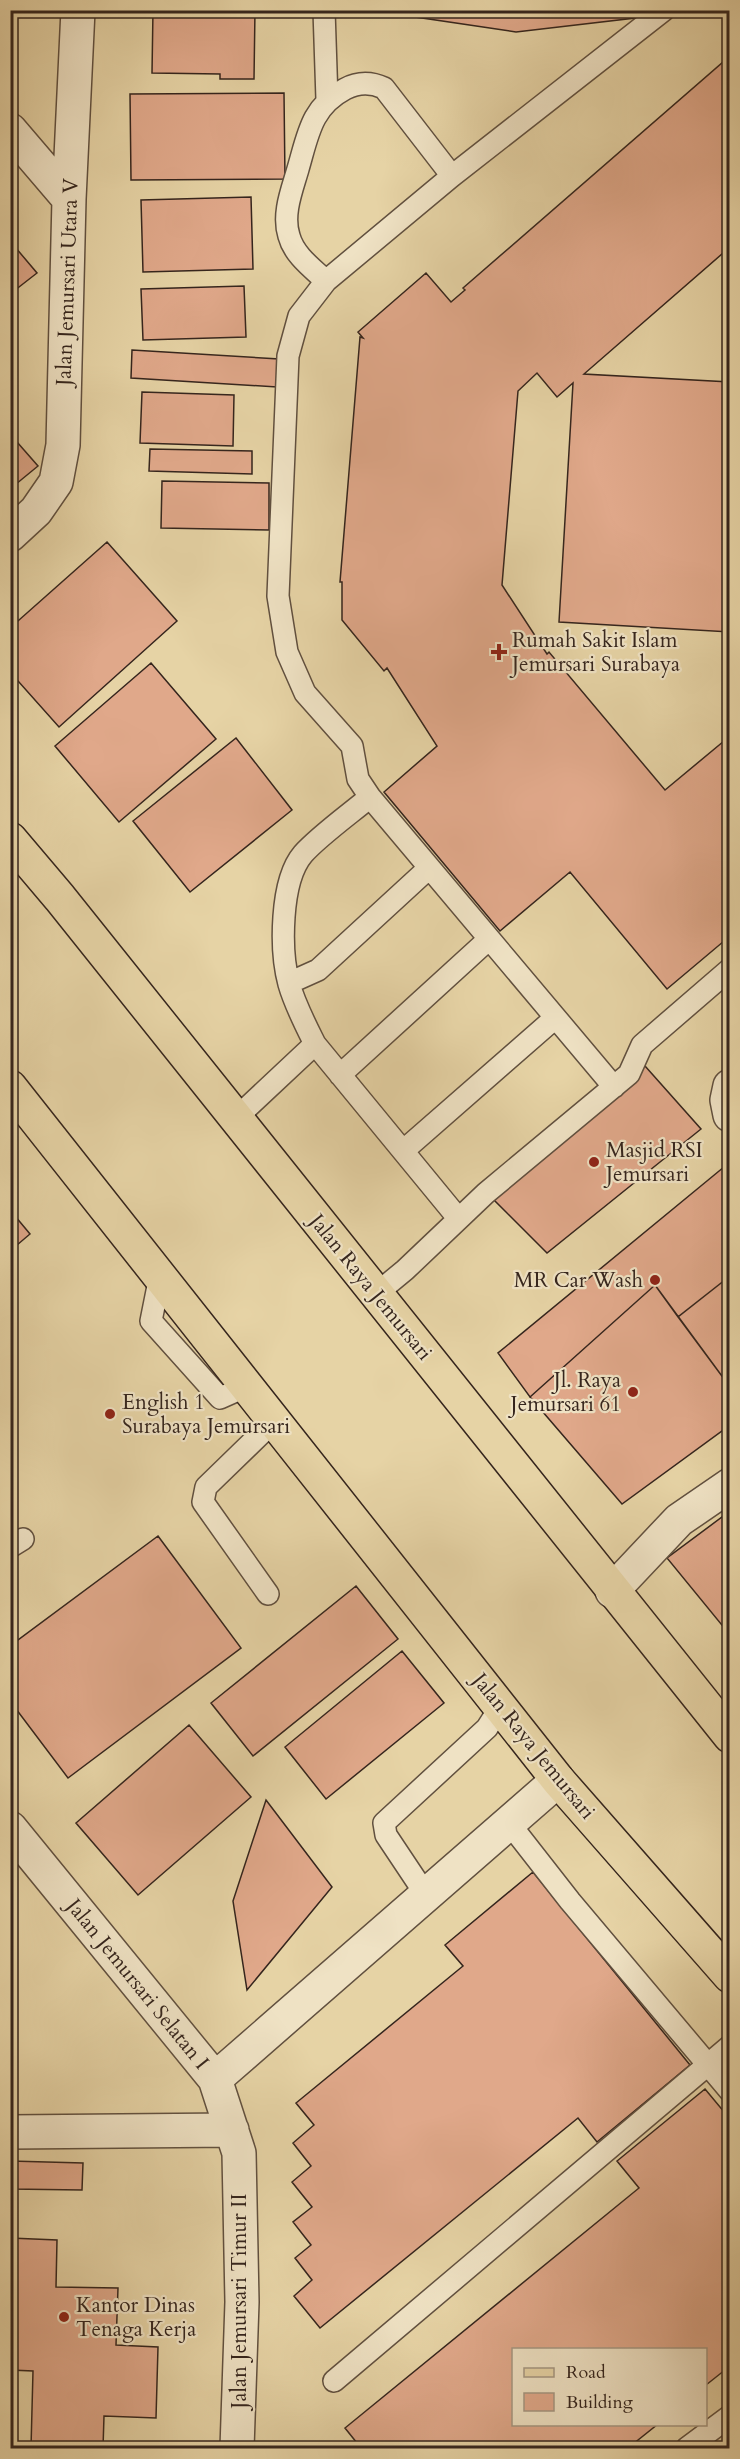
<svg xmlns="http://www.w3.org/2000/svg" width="740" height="2459" viewBox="0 0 740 2459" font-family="Cardo,serif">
<rect width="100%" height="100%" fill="#e6d3a5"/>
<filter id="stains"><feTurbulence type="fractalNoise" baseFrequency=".00333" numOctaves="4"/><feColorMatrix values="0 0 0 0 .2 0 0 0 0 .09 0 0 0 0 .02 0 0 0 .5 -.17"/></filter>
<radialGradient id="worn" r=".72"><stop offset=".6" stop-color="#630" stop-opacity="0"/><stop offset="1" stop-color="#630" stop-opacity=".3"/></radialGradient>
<path fill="#e0a88a" stroke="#35251d" stroke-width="1.5" d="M153 10H255L254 79H220V74L152 73Z
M401 10H645L644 17 516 32 402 15Z
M730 56V247L584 374 730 382V632L559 622 573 383 557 397 537 373 518 391 502 585 547 654 549 652 665 790 730 736V936L667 989 570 872 500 931 384 792 437 746 387 668 384 671 342 620V582H340L360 337 363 338 358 332 426 273 451 302 465 290 463 288Z
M284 93 285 179 131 180 130 94Z
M251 197 253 269 143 272 141 200Z
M10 241 37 273 10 294Z
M244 286 246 337 143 340 141 289Z
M132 350 279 359 277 387 131 378Z
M142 392 234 395 233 446 140 443Z
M10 434 38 466 10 489Z
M150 449 252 451V474L149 471Z
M162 481 269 483V530L161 528Z
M107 542 177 621 59 727 10 672V628Z
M151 663 216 739 119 822 55 746Z
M236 738 292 810 190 892 133 821Z
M645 1066 701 1129 547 1253 488 1194Z
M730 1162V1276L678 1317 655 1285 530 1397 498 1353Z
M10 1210 30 1234 10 1251Z
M730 1276V1387L678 1317Z
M655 1285 730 1387V1425L622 1504 530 1397Z
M730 1511V1635L667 1558Z
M158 1536 241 1648 68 1778 10 1701V1646Z
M356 1586 398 1639 253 1756 211 1703Z
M402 1651 444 1703 326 1799 285 1747Z
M189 1725 251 1797 138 1895 76 1823Z
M266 1800 332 1887 247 1990 233 1901Z
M533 1872 690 2065 597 2142 578 2118 320 2328 294 2296 312 2280 295 2258 311 2245 293 2222 312 2207 292 2182 311 2166 293 2143 314 2125 296 2103 463 1966 445 1945Z
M705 2089 730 2119V2366L706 2385V2350H514V2424H658L628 2448H361L345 2428 639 2188 617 2161Z
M10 2161 83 2163 82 2190 10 2189Z
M10 2238 57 2240 56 2287 118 2288 116 2345 158 2347 156 2418 104 2416 103 2448H31L33 2371 10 2370Z"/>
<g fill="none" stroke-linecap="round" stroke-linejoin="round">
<g stroke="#61503f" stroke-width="24">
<path id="service" d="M324 10 327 100
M326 281C312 268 294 255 289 236 282 214 292 190 298 169 308 135 311 107 345 89 358 82 371 82 384 88L452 176
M370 797 614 1087
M289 983 318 970 429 868
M340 1075 489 939
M235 1119 315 1044
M403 1151 555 1018
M458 1218 315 1044C305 1024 295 1005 289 984 280 951 280 881 303 854 319 836 351 813 370 797L358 779 352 746 305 693 287 652 278 596 288 356 299 316 326 281 452 176 664 10
M160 1276 151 1321 220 1398 247 1386
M376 1294 405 1270 486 1193 629 1074 642 1045 730 969
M10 1547 23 1539
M268 1594 203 1502 206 1487 274 1421
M509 1823 570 1901 730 2091
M426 1895 386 1835 384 1823 487 1728 501 1706
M334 2381 730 2046
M687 2448 730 2416"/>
</g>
<g stroke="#61503f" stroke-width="36">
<path id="minor" d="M10 130 69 199
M10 535 36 511 56 482 63 445 69 199 78 10
M730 1086 727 1100 730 1115
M612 1591 679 1520 730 1485
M10 1828 215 2079 239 2153 242 2302 237 2448
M215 2079 558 1780
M10 2132 232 2130"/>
</g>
<g stroke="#35251d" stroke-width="36">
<path id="primary" d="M10 839 60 898 730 1736
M10 1087 558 1780 730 1976"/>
</g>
<use href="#service" stroke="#efe2c4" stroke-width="21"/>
<use href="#minor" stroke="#efe2c4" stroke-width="33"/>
<use href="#primary" stroke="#e6d3a5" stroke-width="33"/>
</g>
<g fill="#8f2418" stroke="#efe2c4" stroke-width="2">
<path d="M496 643h6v6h6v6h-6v6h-6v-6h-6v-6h6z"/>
<circle cx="594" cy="1162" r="6"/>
<circle cx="655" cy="1280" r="6"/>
<circle cx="633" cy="1392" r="6"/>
<circle cx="110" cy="1414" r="6"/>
<circle cx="64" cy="2317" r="6"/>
</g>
<g text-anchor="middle" stroke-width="4.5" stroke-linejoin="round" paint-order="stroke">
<g font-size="21" fill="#35251d" stroke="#efe2c4">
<text transform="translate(67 282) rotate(-88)" y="7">Jalan Jemursari Utara V</text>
<text transform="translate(371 1287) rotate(51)" y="7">Jalan Raya Jemursari</text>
<text transform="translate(534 1746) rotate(51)" y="7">Jalan Raya Jemursari</text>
<text transform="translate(138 1984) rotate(51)" y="7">Jalan Jemursari Selatan I</text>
<text transform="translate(239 2301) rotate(-90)" y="7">Jalan Jemursari Timur II</text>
</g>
<g font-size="21" fill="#35251d" stroke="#efe2c4" text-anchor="start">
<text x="512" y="647">Rumah Sakit Islam<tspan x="512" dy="24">Jemursari Surabaya</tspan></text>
<text x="606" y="1157">Masjid RSI<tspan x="606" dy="24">Jemursari</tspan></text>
<text x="643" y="1287" text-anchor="end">MR Car Wash</text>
<text x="621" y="1387" text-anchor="end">Jl. Raya<tspan x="621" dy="24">Jemursari 61</tspan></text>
<text x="122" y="1409">English 1<tspan x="122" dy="24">Surabaya Jemursari</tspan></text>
<text x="76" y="2312">Kantor Dinas<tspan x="76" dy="24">Tenaga Kerja</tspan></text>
</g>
</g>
<rect width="740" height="2459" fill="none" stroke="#e6d3a5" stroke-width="36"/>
<rect x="12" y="12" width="716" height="2435" fill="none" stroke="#35251d" stroke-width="3"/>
<rect x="18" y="18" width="704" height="2423" fill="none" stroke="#35251d" stroke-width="1.5"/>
<rect x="512" y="2348" width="195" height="78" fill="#efe2c4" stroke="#a59681" stroke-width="1.5"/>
<rect x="524" y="2368" width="30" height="9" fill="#e6d3a5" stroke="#a59681" stroke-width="1.5"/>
<text x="566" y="2378" font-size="18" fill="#35251d">Road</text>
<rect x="524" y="2393" width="30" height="18" fill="#e0a88a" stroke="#a59681" stroke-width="1.5"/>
<text x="566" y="2408" font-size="18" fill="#35251d">Building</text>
<rect width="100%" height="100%" filter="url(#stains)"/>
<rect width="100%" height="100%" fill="url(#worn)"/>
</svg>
